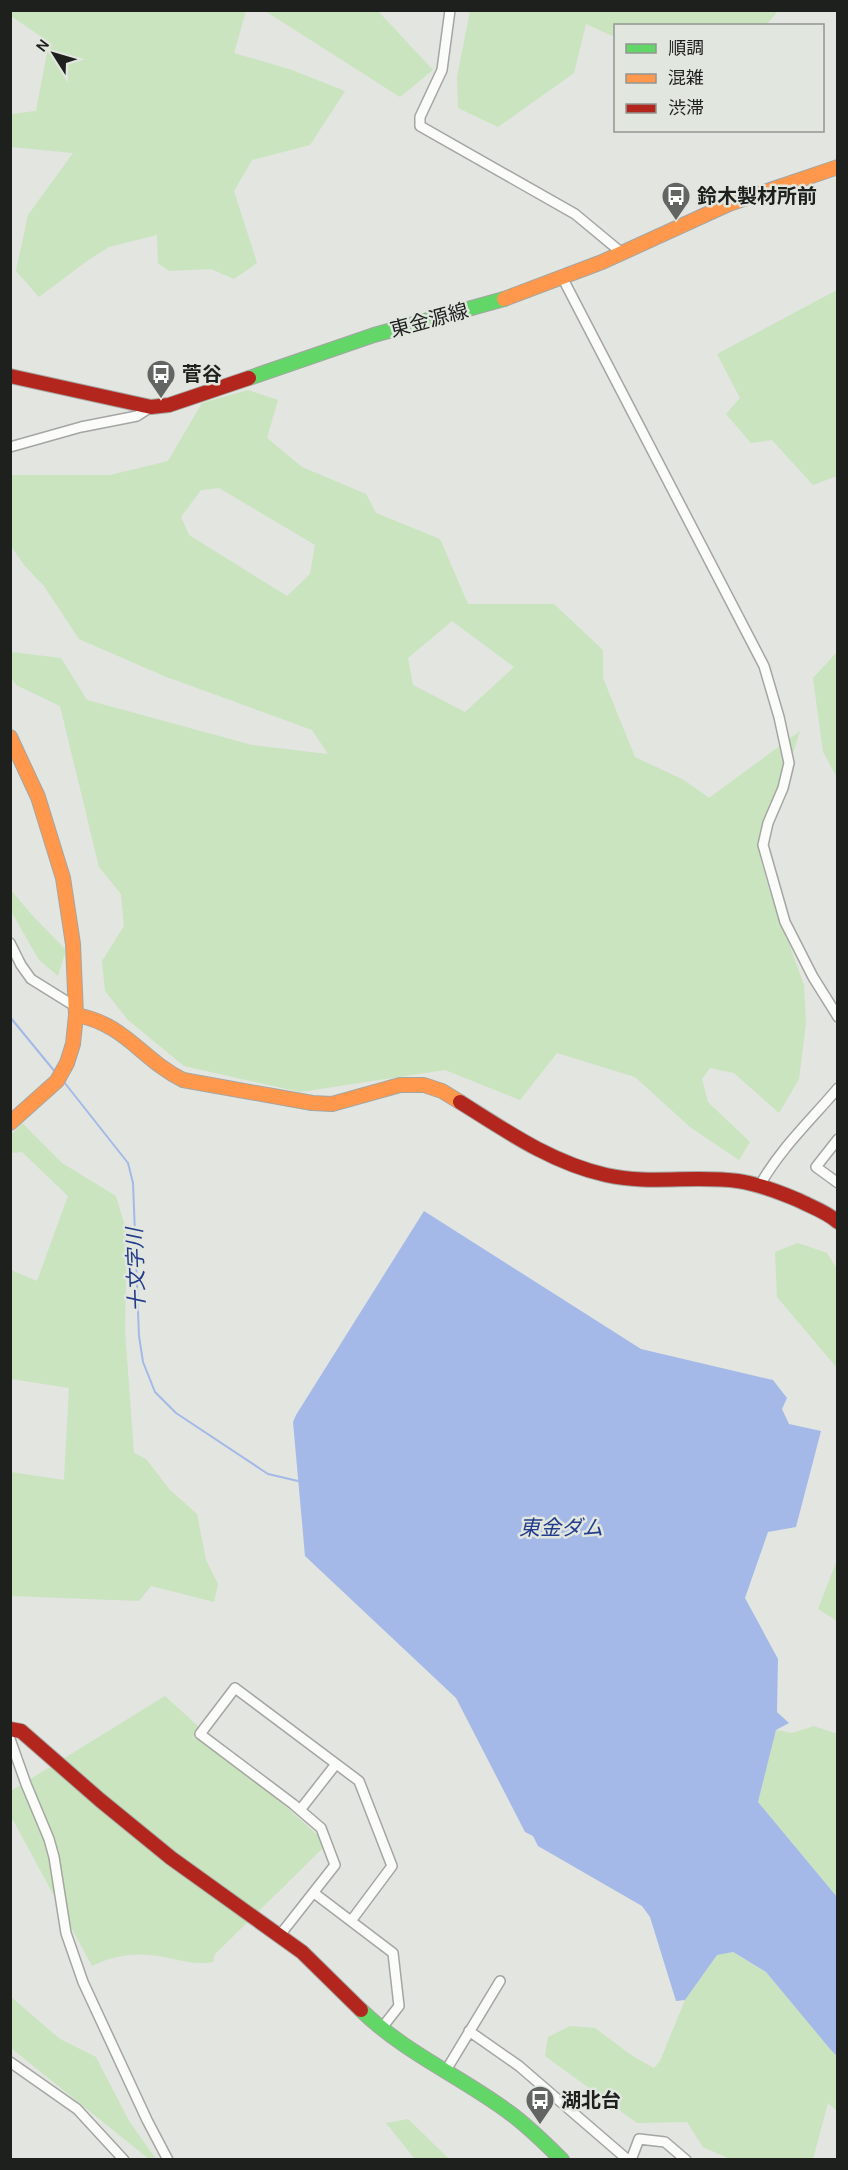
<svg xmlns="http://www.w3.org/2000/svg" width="848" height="2170" viewBox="0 0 848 2170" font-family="Karla,'Noto Sans JP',sans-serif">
<rect width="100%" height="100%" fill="#e2e5e0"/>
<path fill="#c9e4be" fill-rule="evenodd" d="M11 10 246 11 234 53 292 70 345 91 310 145 252 160 234 191 257 263 234 279 211 269 169 271 158 263 157 235 109 247 87 261 39 297 16 271 28 215 73 153 11 147V114L36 111 49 42 11 16Z
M265 11H378L433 70 400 97Z
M470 11V10L778 11 766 25 616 26 615 37 586 24 574 73 498 127 458 108 457 77Z
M837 290V476L813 485 772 440 751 443 726 414 740 398 717 354Z
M248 390 278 400 267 438 302 467 366 494 376 513 440 539 468 604H554L603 650V678L635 757 684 780 709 798 800 731 760 857 768 886 804 985 806 1023 799 1079 779 1113 734 1073 710 1068 702 1079 708 1102 750 1142 739 1160 690 1127 635 1077 557 1053 520 1100 445 1070 300 1092 184 1066 128 1020 105 991 102 961 124 926 121 894 99 867 60 706 16 685 11 677V652L61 658 87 700 252 745 328 754 312 730 164 676 79 639 44 586 24 565 11 546 10 475H110L168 461 202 403ZM219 488 315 545 310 574 287 596 189 535 181 517 201 490ZM452 621 514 667 465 712 413 685 408 658Z
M837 652V777L823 752 813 678Z
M10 889 31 914 66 950 58 976 39 960 11 911Z
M22 1123 62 1163 116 1196 127 1233 125 1331 134 1453 146 1459 170 1490 197 1514 206 1560 218 1584 214 1602 151 1586 139 1601 11 1596V1472L64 1480 69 1388 11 1379V1270L37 1281 68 1196 22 1152 11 1153V1135Z
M798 1243 827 1253 837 1269V1368L777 1297 775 1252Z
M837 1560V1621L818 1609Z
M165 1696 327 1844 215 1954 213 1962C189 1966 171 1956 148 1955 129 1953 108 1958 92 1966L13 1820H11V1791Z
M814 1726 837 1734V1897L758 1802 776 1730 792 1733Z
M732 1952 766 1972 830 2049 837 2056V2111L828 2103 813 2159H730L703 2147 687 2122 637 2123 545 2056 548 2037 570 2026 595 2028 634 2057 654 2068 660 2061 685 2000 717 1955Z
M11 1997 60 2039 96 2057 129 2121 156 2159H149L11 2048Z
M408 2119 449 2159H415L386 2123Z"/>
<path fill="#a4b9e7" d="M424 1211 641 1349 773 1380 787 1398 782 1409 789 1424 821 1431 796 1527 768 1532 745 1598 778 1659 777 1712 789 1723 776 1730 758 1802 837 1897V2056L830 2049 766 1972 733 1952 717 1955 685 2000 676 2001 650 1917 642 1906 538 1846 533 1836 525 1832 456 1698 305 1556 293 1422 296 1415Z"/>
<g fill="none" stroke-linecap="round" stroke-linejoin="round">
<path stroke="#a4b9e7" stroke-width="2" d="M10 1017 56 1073
M64 1082 128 1163 133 1183 139 1336 143 1362 155 1392 176 1413 268 1474 298 1481"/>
<g stroke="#a4a6a2" stroke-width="12">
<path id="street" d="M450 10 442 70 420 117V126L575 214 622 253
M562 277 764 666 779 717 789 763 783 788 768 823 763 845 785 922 813 977 838 1017
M10 447 81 427 137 416 151 407
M10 943 21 965 31 979 76 1007
M838 1139 816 1167 838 1183
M760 1185C780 1149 811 1120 838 1088
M10 1739 26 1784 49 1839 54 1857 66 1933 83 1982 147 2120 168 2160
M300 1810 336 1764
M314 1893 393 1953 399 2006 381 2029
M280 1935 335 1865 321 1828 293 1804 200 1734 235 1688 359 1781 392 1866 351 1921
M469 2031 519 2066 628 2160
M10 2062 77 2109 124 2160
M445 2072 500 1981
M631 2160 639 2139 665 2142 686 2160"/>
</g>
<g stroke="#a4a6a2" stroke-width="16">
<path id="fast" d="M249 378 374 335 504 299
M361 2010C405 2053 462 2077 510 2113 529 2127 545 2143 562 2160"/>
</g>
<g stroke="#a4a6a2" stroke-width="16">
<path id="slow" d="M504 299 602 262 729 204 838 167
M10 737 38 797 63 878 73 944 76 1015 73 1044 67 1063 57 1081 10 1123
M76 1015C126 1024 142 1060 183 1080L312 1103 332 1104 400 1085H424L442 1091 460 1102"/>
</g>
<g stroke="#a4a6a2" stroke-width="16">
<path id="jam" d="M10 376 151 407 169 405 249 378
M460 1102C506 1131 552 1163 606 1175 649 1185 694 1175 738 1181 759 1184 779 1192 798 1200 812 1207 827 1212 838 1222
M10 1729 21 1731 100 1800 171 1858 302 1952 361 2010"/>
</g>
<use href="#street" stroke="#fbfbfa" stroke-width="9"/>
<use href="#fast" stroke="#63d668" stroke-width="14"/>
<use href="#slow" stroke="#ff974d" stroke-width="14"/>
<use href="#jam" stroke="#b3261e" stroke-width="14"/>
</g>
<defs>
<g id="bus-pin" transform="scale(1.5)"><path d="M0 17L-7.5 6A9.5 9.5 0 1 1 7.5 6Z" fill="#636562" stroke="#e1e6df"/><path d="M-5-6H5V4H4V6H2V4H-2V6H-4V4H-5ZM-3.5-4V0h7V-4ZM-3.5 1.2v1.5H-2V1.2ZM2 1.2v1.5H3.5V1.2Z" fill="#fff"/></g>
</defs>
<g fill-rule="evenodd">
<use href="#bus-pin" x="676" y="196"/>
<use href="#bus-pin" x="161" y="374"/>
<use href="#bus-pin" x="540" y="2100"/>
</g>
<g text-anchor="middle" stroke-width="5" stroke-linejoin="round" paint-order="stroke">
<g font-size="20" font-weight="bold" fill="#1e201e" stroke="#e1e6df" text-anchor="start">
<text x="697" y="203">鈴木製材所前</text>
<text x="182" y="381">菅谷</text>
<text x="561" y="2107">湖北台</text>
</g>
<g font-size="20" fill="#1e201e" stroke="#e1e6df">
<text transform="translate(429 320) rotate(-15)" y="7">東金源線</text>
</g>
<g font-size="21" font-style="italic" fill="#233c8b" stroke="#e1e6df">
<text transform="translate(136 1270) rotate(-92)" y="7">十文字川</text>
<text x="561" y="1535">東金ダム</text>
</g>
</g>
<rect width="848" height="2170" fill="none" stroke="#1e201e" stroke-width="24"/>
<rect x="614" y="24" width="210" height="108" fill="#e1e6df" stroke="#939792" stroke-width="1.5"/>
<rect x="626" y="44" width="30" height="9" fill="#63d668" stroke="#939792" stroke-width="1.5"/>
<text x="668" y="54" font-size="18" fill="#1e201e">順調</text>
<rect x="626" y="74" width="30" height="9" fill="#ff974d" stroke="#939792" stroke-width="1.5"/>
<text x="668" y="84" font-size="18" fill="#1e201e">混雑</text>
<rect x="626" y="104" width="30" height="9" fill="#b3261e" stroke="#939792" stroke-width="1.5"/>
<text x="668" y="114" font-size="18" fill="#1e201e">渋滞</text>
<g transform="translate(54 54) rotate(307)" stroke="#e1e6df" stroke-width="4.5" paint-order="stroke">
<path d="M0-4.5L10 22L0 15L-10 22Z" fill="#1e201e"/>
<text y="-9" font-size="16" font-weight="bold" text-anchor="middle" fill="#1e201e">N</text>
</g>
</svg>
